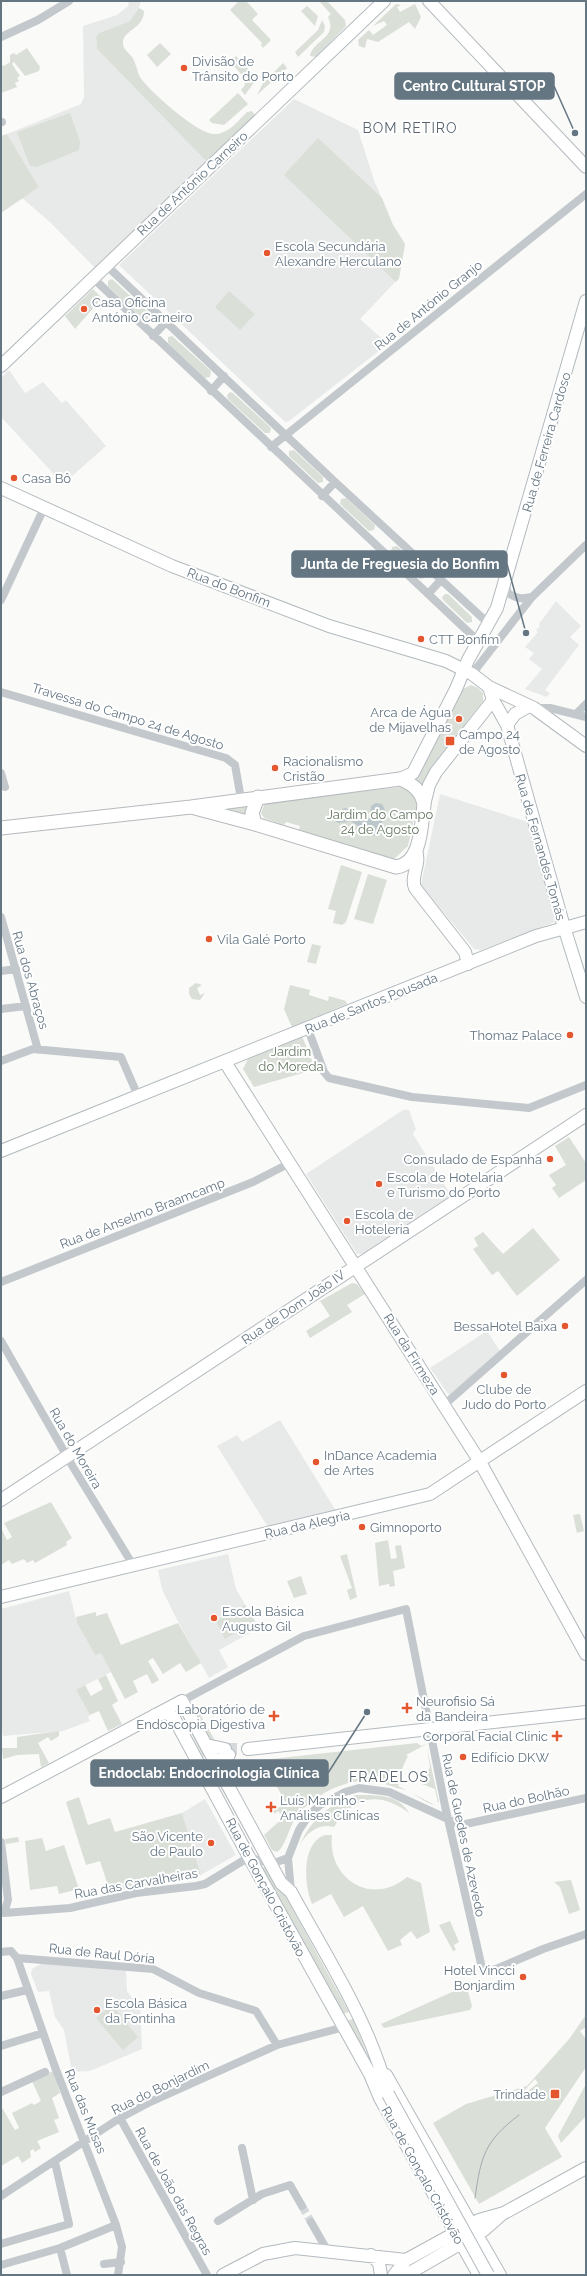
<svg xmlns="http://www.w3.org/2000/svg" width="587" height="2276" viewBox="0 0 587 2276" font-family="Raleway,sans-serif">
<rect width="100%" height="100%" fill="#fafaf8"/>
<path fill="#e8e9e9" d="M129 1H141L137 14 130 21 99 33 96 37 97 49 206 161 95 268 51 223 22 198 39 187 7 134 81 104 84 97 83 26 117 15 128 6Z
M294 99 358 130 374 180 393 225 405 244 399 278 360 319 388 344 289 421 285 422 119 265Z
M9 370 25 393 43 382 62 403 66 400 106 446 63 484 1 417V378Z
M556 601 581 626 570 637 579 645 545 690 550 693 547 697 525 689 542 669 529 659 534 653 525 647 538 632 536 630 540 626 539 624Z
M440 794 528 822 555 922 481 950 474 949 421 885Z
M403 1110H409L416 1129 413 1134 452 1197 365 1254H357L306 1174Z
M487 1331 500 1351 451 1395 448 1394 430 1368Z
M280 1420 336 1511 268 1527 217 1446 237 1435 242 1442Z
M228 1554 236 1589 259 1628 219 1650 228 1667 209 1678 174 1614 162 1589 158 1570Z
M69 1591 77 1623 95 1655 101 1653 111 1672 76 1690 90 1715 88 1717 90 1721 63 1731 3 1736 1 1724V1609Z
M205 1799 236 1855 201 1875 182 1813Z
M46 1961 126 1971 127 1991 132 1998 140 2001 142 2049 90 2071 72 2072 64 2030 55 2017 49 1991 38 1992 31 1974 32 1969Z"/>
<path fill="#dadfd7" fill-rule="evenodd" d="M239 1H246L258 14 252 20 271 40 263 48 261 45 262 43 230 10Z
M319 1H327L345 20 346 26 316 57 310 56C313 40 338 38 328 17L331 14Z
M396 4 401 5 397 7 400 12 415 4 421 17 415 29 409 22 378 42 367 39 365 48 359 46 358 40 369 30 373 35 387 25 384 21 373 26Z
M307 6 318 16 315 26 301 11Z
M139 8 144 11C144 28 123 31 123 42 122 49 129 53 132 57 136 63 137 71 140 77 149 91 197 133 213 134 228 135 238 121 247 112L252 111 255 115 206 161 97 49 96 37 99 33 130 21Z
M322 20 325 26 324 32 298 57 295 52 318 30Z
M160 43 171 54 157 67 147 55Z
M27 48 40 67 39 71 25 76 14 62 12 64 20 76 17 78 19 81 15 83 17 87 1 93V64L4 66 10 62V55L14 53 16 55Z
M236 56 257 78 245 95 241 90 245 85 243 76 230 62Z
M283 63 287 68 257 95 263 83Z
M238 93 248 104 224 125 212 123 209 120Z
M70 113 80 142 79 150 37 167 30 166 17 132Z
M7 134 39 187 1 213V136Z
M318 138 382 198 393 225 405 244 399 278 396 282 284 175Z
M112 279 151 315 150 320 145 321 108 286V281Z
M93 289 102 298 75 329 65 316Z
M229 291 255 314 240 330 215 307Z
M172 336 211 371 210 377 205 378 168 343V337Z
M230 392 233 393 271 428 270 433H265L228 399 227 395Z
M294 450 323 477V482L318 483 289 456V451Z
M346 498 375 525 374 530 369 531 340 504 341 499Z
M397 546 426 573 425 578 420 579 391 552 392 547Z
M445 594H448L472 617V622L467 623 443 600 442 597Z
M471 685 478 688 483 693V701L433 765 422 790 413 781 463 689Z
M400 787 412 792 417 804 408 846 393 860 299 830 300 826 286 822 284 825 264 818 261 813 264 805 270 802Z
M250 802 249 818 203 808Z
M341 865 362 872 346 922 342 925 333 923 336 911 328 909Z
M368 874 387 880 373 924 354 919Z
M312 944 321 946 316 964 307 962Z
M196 983 202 985 197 988 200 995 205 993 200 1000 192 999 189 994V988Z
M290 985 310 990 309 995 328 1001 329 996 346 1001 347 1004 292 1027 284 1009Z
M302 1036 315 1068 313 1070 254 1087 243 1069 249 1057Z
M569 1137 586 1163V1180L559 1198 552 1188 556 1185 549 1175 566 1165 555 1146Z
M533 1228 560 1260 517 1296 498 1271 492 1275 473 1249 478 1246 474 1238 483 1232 503 1254Z
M352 1283 357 1284 365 1294 347 1305 352 1312 310 1338 306 1331 330 1316 320 1301Z
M51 1502 72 1538 66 1542 67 1545 35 1563 33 1560 27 1563 24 1559 12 1564 9 1560 1 1565V1528L7 1540 12 1537 4 1523Z
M580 1514 584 1531 577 1533 573 1515Z
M388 1540 391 1559 397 1558 395 1546 401 1545 405 1568 393 1571 395 1586 390 1587 389 1584 379 1586 375 1543Z
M347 1554 357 1597 350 1600 347 1590 352 1588 340 1556Z
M301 1576 307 1594 294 1598 287 1581Z
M245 1605 255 1621 225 1639 216 1621Z
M96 1612V1616L107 1613 121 1645 178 1623 201 1663 186 1672 180 1663 163 1674 153 1658 148 1661 159 1680 152 1684 147 1674 133 1681 138 1692 125 1699 101 1653 95 1655 77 1623 76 1617Z
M106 1675 118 1701 112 1705 122 1724 108 1731 99 1711 90 1715 76 1690 85 1685 91 1696 103 1689 98 1679Z
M193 1702 217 1744 209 1740 191 1706Z
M181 1713 185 1716 206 1755 203 1757Z
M59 1731V1736L51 1741 48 1737 38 1743 49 1763 41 1767 39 1754 17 1755 3 1759 2 1748H17V1737Z
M417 1743 421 1746 427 1744 406 1755 408 1756 399 1775 402 1777 398 1786 435 1805C423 1803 413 1791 402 1789 395 1788 385 1783 376 1782 349 1777 320 1792 301 1811 289 1822 287 1846 277 1852L272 1850 264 1835 284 1817 278 1811 274 1814 273 1811 286 1803 262 1760Z
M427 1748 439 1802 438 1803 435 1789 422 1784 430 1767Z
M216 1772 252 1837 249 1838 216 1779Z
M356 1795C376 1795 399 1794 409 1813 380 1791 353 1795 334 1827 319 1823 307 1832 300 1845 310 1820 331 1803 356 1795Z
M79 1797 88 1825 110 1818 115 1832 182 1813 201 1875 110 1892 100 1861 86 1865 66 1802Z
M325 1835H332C327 1879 372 1907 407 1877L421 1883 430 1932 417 1939 411 1931 400 1940 402 1945 388 1951 363 1906 344 1917 331 1894 312 1904C304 1886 301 1843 325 1835Z
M18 1837 19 1842 6 1844 5 1839Z
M42 1838 46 1851 64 1845 79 1889 59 1894 57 1886 30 1890 25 1841Z
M260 1867 270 1868 349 2012 342 2014Z
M571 1880 580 1910 569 1914 560 1887 554 1882Z
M450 1921 459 1942 454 1945 456 1950 453 1951 439 1925Z
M461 1988H467L472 2006 470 2010 384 2028 381 2024Z
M112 2005 138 2037 123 2050 96 2018Z
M584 2008 586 2027 580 2031 586 2039V2067L545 2128 562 2157 479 2204 433 2123 466 2104 527 2086 570 2038 585 2016ZM535 2079 538 2083 513 2103Z
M353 2019 369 2059H368L346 2021Z
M53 2071 60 2093 52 2098 59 2118 54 2120 59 2132 37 2141 41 2148 35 2152 33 2149 30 2151 31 2157 22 2163 18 2156 1 2166V2106L15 2130 19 2128 12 2113 32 2103 34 2105 41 2101 32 2081Z
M586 2084V2116L561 2143 558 2136Z"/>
<path fill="#bbc7cb" d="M376 803 382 804 386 812 382 820 383 831C369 844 362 827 351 821L338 823 335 821V818L344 808 352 810 360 820 365 821 370 817 371 806Z"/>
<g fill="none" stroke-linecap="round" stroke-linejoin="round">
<path stroke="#d5d9db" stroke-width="8" stroke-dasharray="8 4" stroke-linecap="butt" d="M302 2206 311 2222"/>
<path stroke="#d5d9db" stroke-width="12" stroke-dasharray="12 6" stroke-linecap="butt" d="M225 1749H248"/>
<g stroke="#b3babf" stroke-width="14">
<path id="secondary" d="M429 1 586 167
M1 366 384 1
M1 488 172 566 329 626 446 661 472 674 489 687 493 700 507 725 564 927 586 997
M489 687 534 708 586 746
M507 725 515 714 529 706
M400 779 413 773 456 689 468 660 497 608 586 301
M424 805 429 785 436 772 493 700
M416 851C421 865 410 876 415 888L465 952 468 964
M225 1062 480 1462 586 1654
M1 1151 536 936 586 922
M1 1500 586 1115
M1 1597 430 1494 586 1391
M155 1715 167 1713 174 1718 249 1857 370 2074 380 2098 479 2275
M206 1745 225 1749
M248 1749 586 1712
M212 1769 215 1763 229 1755
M1 1797 182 1701 281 1883 291 1892C327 1958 369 2021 388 2094
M386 2075 471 2224
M477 2235 500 2275
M371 2255 379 2263 381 2275
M223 2275 263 2254 295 2248 406 2260
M394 2275 406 2260 479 2220 504 2213 586 2168
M406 2275 484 2230 501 2215"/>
</g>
<g stroke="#b5babe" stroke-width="15">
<path id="primary" d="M255 824 252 813 258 797
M1 828 191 807 400 779C411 783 422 791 424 805 421 824 422 864 396 867L255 824 191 807"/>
</g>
<path stroke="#c3c8cc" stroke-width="8" d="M1 37 38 20 69 1
M1 122H2
M106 265 335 482 489 624
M93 278 478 641
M153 336 166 322
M211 391 224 376
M271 447 586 194
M322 496 335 482
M505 582 508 593C517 599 522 599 532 597
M428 594 441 580
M1 600 44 508
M472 674 532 597 586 545
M1 692 226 758 235 765 241 799
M534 708H550L586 717
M576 714 586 704
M1 773 5 787
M1 917 38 1050
M1 971 16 969
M1 1009 26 1006
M308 1029 324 1072 329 1078 412 1097 529 1108 586 1085
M1 1061 33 1049 121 1057 138 1096
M1 1282 253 1182 290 1163
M1 1341 73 1467 133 1565
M444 1405 586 1280
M182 1701 304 1636 406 1609 445 1806 482 1968 488 1971 496 1969 543 1949 586 1934
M1 1842 8 1900 4 1913
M291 1891 288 1858 299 1830 309 1815 320 1805 345 1792 359 1788 389 1792 461 1825 586 1798
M4 1913 70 1908 136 1893 196 1886 205 1884 249 1857 271 1864 288 1858
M1 1952 11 1951 17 1958 55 2067 116 2225 122 2247 118 2275
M17 1958 153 1969 199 1993 256 2011 277 2045
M1 1996 27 1990
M1 2046 43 2033
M1 2092 45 2072
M120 2118 207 2275
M242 2148 253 2200
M1 2196 120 2118 150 2102 277 2045 344 2027
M218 2221 262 2194 290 2185 302 2206
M311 2222 327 2250
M1 2244 69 2224 55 2162
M60 2248 67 2275
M104 2264 121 2262
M1 2265 60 2248 116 2225"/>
<use href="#secondary" stroke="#fff" stroke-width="12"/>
<use href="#primary" stroke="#fff" stroke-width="13"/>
<path stroke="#a2aab0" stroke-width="1" d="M475 2198C481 2155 485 2141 519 2115"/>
<g stroke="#b3babf" stroke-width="14" stroke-linecap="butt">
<path id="secondary-bridge" d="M388 2094 488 2275"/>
</g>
<use href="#secondary-bridge" stroke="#fff" stroke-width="12"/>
</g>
<g fill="#e4572e" stroke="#fff" stroke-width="1.5">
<circle cx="184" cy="68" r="4"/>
<circle cx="267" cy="253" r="4"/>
<circle cx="84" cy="309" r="4"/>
<circle cx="14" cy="478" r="4"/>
<circle cx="421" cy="639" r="4"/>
<circle cx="459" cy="719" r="4"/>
<rect x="445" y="736" width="10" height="10" rx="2"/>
<circle cx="275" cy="768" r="4"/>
<circle cx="209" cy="939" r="4"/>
<circle cx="570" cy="1035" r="4"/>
<circle cx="550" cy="1159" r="4"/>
<circle cx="379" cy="1184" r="4"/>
<circle cx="347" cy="1221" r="4"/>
<circle cx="565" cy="1326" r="4"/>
<circle cx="504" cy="1375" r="4"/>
<circle cx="316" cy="1462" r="4"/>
<circle cx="362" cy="1527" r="4"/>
<circle cx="214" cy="1618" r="4"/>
<path d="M405 1702h4v4h4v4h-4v4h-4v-4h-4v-4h4z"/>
<path d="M272 1710h4v4h4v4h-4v4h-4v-4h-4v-4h4z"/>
<path d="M555 1730h4v4h4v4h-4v4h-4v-4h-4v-4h4z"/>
<circle cx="463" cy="1757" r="4"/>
<path d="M269 1801h4v4h4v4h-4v4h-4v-4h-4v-4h4z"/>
<circle cx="211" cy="1843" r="4"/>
<circle cx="523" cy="1977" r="4"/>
<circle cx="97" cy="2010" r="4"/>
<rect x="550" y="2089" width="10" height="10" rx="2"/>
</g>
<g text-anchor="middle" stroke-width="4" stroke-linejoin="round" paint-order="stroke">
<g font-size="13" fill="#657683" stroke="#fff" text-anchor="start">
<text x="192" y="66">Divisão de<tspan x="192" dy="15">Trânsito do Porto</tspan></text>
<text x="275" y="251">Escola Secundária<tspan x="275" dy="15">Alexandre Herculano</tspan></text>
<text x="92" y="307">Casa Oficina<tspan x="92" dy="15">António Carneiro</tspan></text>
<text x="22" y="483">Casa Bô</text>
<text x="429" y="644">CTT Bonfim</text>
<text x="451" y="717" text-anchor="end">Arca de Água<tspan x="451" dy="15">de Mijavelhas</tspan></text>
<text x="459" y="739">Campo 24<tspan x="459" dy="15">de Agosto</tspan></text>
<text x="283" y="766">Racionalismo<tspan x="283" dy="15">Cristão</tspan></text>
<text x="217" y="944">Vila Galé Porto</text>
<text x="562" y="1040" text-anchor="end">Thomaz Palace</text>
<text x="542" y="1164" text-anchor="end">Consulado de Espanha</text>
<text x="387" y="1182">Escola de Hotelaria<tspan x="387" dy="15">e Turismo do Porto</tspan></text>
<text x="355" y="1219">Escola de<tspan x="355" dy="15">Hoteleria</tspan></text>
<text x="557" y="1331" text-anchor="end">BessaHotel Baixa</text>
<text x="504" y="1394" text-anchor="middle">Clube de<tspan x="504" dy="15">Judo do Porto</tspan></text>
<text x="324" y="1460">InDance Academia<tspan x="324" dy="15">de Artes</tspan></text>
<text x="370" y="1532">Gimnoporto</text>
<text x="222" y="1616">Escola Básica<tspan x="222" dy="15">Augusto Gil</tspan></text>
<text x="416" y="1706">Neurofisio Sá<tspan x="416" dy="15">da Bandeira</tspan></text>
<text x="265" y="1714" text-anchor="end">Laboratório de<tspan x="265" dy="15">Endoscopia Digestiva</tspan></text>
<text x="548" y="1741" text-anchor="end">Corporal Facial Clinic</text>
<text x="471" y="1762">Edifício DKW</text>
<text x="280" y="1805">Luís Marinho -<tspan x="280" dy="15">Análises Clínicas</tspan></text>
<text x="203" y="1841" text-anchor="end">São Vicente<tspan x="203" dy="15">de Paulo</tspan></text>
<text x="515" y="1975" text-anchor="end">Hotel Vincci<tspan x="515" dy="15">Bonjardim</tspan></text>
<text x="105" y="2008">Escola Básica<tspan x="105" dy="15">da Fontinha</tspan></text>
<text x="546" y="2099" text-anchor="end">Trindade</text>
</g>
<g font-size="13" fill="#657683" stroke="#fff">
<text transform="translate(192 183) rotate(-43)" y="5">Rua de António Carneiro</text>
<text transform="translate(428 305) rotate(-39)" y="5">Rua de António Granjo</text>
<text transform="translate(546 442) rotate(-74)" y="5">Rua de Ferreira Cardoso</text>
<text transform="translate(229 587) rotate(21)" y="5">Rua do Bonfim</text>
<text transform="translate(128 716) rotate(17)" y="5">Travessa do Campo 24 de Agosto</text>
<text transform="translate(541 847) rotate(74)" y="5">Rua de Fernandes Tomás</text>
<text transform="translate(31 980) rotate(74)" y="5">Rua dos Abraços</text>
<text transform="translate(371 1003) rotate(-22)" y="5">Rua de Santos Pousada</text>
<text transform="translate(142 1213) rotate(-21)" y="5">Rua de Anselmo Braamcamp</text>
<text transform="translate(293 1307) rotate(-34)" y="5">Rua de Dom João IV</text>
<text transform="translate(412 1354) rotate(58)" y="5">Rua da Firmeza</text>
<text transform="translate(76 1448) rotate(60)" y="5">Rua do Moreira</text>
<text transform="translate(307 1524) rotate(-13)" y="5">Rua da Alegria</text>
<text transform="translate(526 1799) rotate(-12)" y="5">Rua do Bolhão</text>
<text transform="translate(464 1835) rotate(78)" y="5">Rua de Guedes de Azevedo</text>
<text transform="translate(136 1883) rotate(-10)" y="5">Rua das Carvalheiras</text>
<text transform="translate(266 1887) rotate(62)" y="5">Rua de Gonçalo Cristóvão</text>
<text transform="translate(102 1953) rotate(6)" y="5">Rua de Raul Dória</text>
<text transform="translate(160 2087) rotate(-26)" y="5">Rua do Bonjardim</text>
<text transform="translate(86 2111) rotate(68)" y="5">Rua das Musas</text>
<text transform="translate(423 2175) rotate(61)" y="5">Rua de Gonçalo Cristóvão</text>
<text transform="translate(174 2191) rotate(61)" y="5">Rua de João das Regras</text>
</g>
<g font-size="13" fill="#687a64" stroke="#fff">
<text x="380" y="819">Jardim do Campo<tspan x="380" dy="15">24 de Agosto</tspan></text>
<text x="291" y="1056">Jardim<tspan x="291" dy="15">do Moreda</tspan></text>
</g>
<g font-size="14" letter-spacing="1" fill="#57646e" stroke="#fff">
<text x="410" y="133">BOM RETIRO</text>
<text x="389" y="1782">FRADELOS</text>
</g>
</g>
<path fill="none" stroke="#657683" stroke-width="1.5" d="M575 133L554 86M526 633L507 564M367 1712L328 1773"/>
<g fill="#657683" stroke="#fff" stroke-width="1.5">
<circle cx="575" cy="133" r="4"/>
<circle cx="526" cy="633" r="4"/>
<circle cx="367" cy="1712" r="4"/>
</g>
<g fill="#657683" stroke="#657683" stroke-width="1.5">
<rect x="395" y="73" width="159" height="26" rx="4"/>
<rect x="292" y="551" width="215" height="26" rx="4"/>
<rect x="91" y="1760" width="237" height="26" rx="4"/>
</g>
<g font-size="14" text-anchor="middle" font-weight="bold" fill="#fff">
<text x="474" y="91">Centro Cultural STOP</text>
<text x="400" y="569">Junta de Freguesia do Bonfim</text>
<text x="209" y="1778">Endoclab: Endocrinologia Clínica</text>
</g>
<rect width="587" height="2276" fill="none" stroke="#657683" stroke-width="4"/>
</svg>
